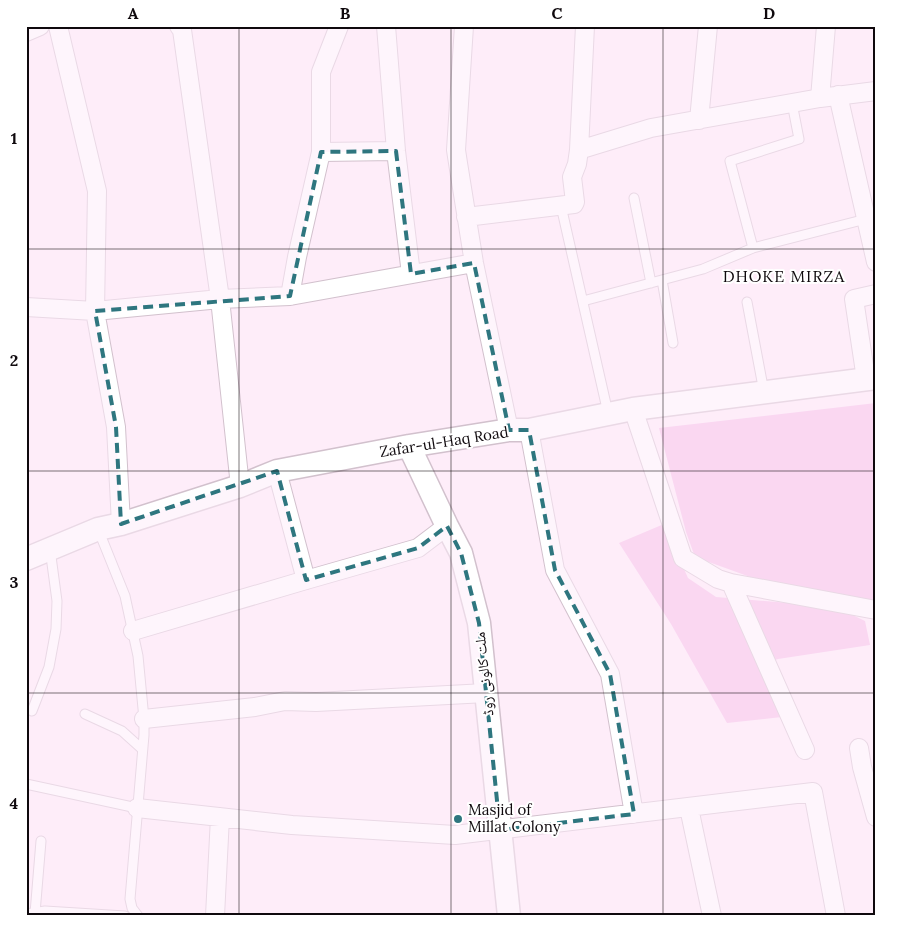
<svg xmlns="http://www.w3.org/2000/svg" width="902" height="942" viewBox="0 0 902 942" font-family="Lora,'Noto Naskh Arabic',serif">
<rect width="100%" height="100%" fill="#feedf9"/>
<path fill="#f6bde7" d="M876 403V602L772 585 695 557 686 532 659 428Z
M664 524 688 578 716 597 836 607 865 621 870 645 778 659 763 664 782 717 727 723 671 624 619 543Z"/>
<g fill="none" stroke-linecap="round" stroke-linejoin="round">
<g stroke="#d2c1cd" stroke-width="11">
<path id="service" d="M634 198 651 283
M561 206 608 413
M753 248 730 161 799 139 792 103
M662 280 673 343
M583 301 703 269 753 248 866 219
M747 302 764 392
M98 529 125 596 138 656 144 719V735L130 899 132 908 138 916
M32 711 49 667 56 629 57 601 50 549
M85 714 122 731 142 749
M26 784 137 808
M35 913 41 841
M26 914 45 911 125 916"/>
</g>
<g stroke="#d2c1cd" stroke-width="20">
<path id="minor" d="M58 26 97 191 95 311 116 427 121 524
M179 26 182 30 220 299 240 486
M386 26 396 151 411 274
M464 26 456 150 458 163 474 263 509 430
M26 32 40 26
M838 95 876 262
M820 98 826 26
M699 120 708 26
M579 150 651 128 820 98 876 91
M321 152 396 151
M466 217 574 204 575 202 572 177 577 164 579 150 585 26
M290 296 297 257 321 152V72L339 26
M26 307 95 311 220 299 290 296 474 263
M866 379 854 299 876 294
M633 409 683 558 718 579 731 583 876 610
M529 430 555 570 610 674 634 814
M277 471 306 580
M731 583 805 750
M133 631 306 580 418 548 447 526
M144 719 255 707 285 701 316 702 486 693
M859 748 862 767 876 817
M137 808 292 825 455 835 813 792 836 916
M689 808 712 916
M215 916 220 817"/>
</g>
<g stroke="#d2c1cd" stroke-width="25">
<path id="tertiary" d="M409 446 447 526 461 553 479 623 509 916
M26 559 98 529 121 524 240 486 277 471 409 446 509 430H529L633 409 876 378"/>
</g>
<use href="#service" stroke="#fff" stroke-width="9"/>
<use href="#minor" stroke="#fff" stroke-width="18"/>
<use href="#tertiary" stroke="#fff" stroke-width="22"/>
</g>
<path d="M0 0H902V942H0ZM396 151 411 274 474 263 509 430H529L555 570 610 674 634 814 500 830 479 623 461 553 447 526 418 548 306 580 277 471 121 524 116 427 95 311 290 296 321 152Z" fill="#feedf9" fill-opacity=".55" fill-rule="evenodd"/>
<path fill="none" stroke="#2e767f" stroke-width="4" stroke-dasharray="10 6" stroke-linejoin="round" d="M396 151 411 274 474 263 509 430H529L555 570 610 674 634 814 500 830 479 623 461 553 447 526 418 548 306 580 277 471 121 524 116 427 95 311 290 296 321 152Z"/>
<path fill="none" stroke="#0f090d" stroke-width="1" stroke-opacity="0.55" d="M239 26V916M451 26V916M663 26V916M26 249H876M26 471H876M26 693H876"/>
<circle fill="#2e767f" stroke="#fff" stroke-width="2" cx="458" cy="819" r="5"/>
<g text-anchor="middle" stroke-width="4" stroke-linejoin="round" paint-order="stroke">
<g font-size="15" fill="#0f090d" stroke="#fff">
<text transform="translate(444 442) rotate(-9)" y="5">Zafar-ul-Haq Road</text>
<text transform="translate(484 674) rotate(-96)" y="5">ملت کالونی روڈ</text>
</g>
<g font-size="15" fill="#0f090d" stroke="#fff" text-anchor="start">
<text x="468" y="815">Masjid of<tspan x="468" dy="17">Millat Colony</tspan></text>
</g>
<g font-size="16" letter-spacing="1" fill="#0f090d" stroke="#fff">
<text x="784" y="282">DHOKE MIRZA</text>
</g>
</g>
<rect width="902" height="942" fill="none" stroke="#ffffff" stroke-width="55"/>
<rect x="28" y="28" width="846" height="886" fill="none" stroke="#0f090d" stroke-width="2"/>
<g font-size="16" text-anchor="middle" font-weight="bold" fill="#0f090d">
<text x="133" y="19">A</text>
<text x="345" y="19">B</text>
<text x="557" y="19">C</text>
<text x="769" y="19">D</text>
<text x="14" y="144">1</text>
<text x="14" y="366">2</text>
<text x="14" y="588">3</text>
<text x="14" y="809">4</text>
</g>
</svg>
